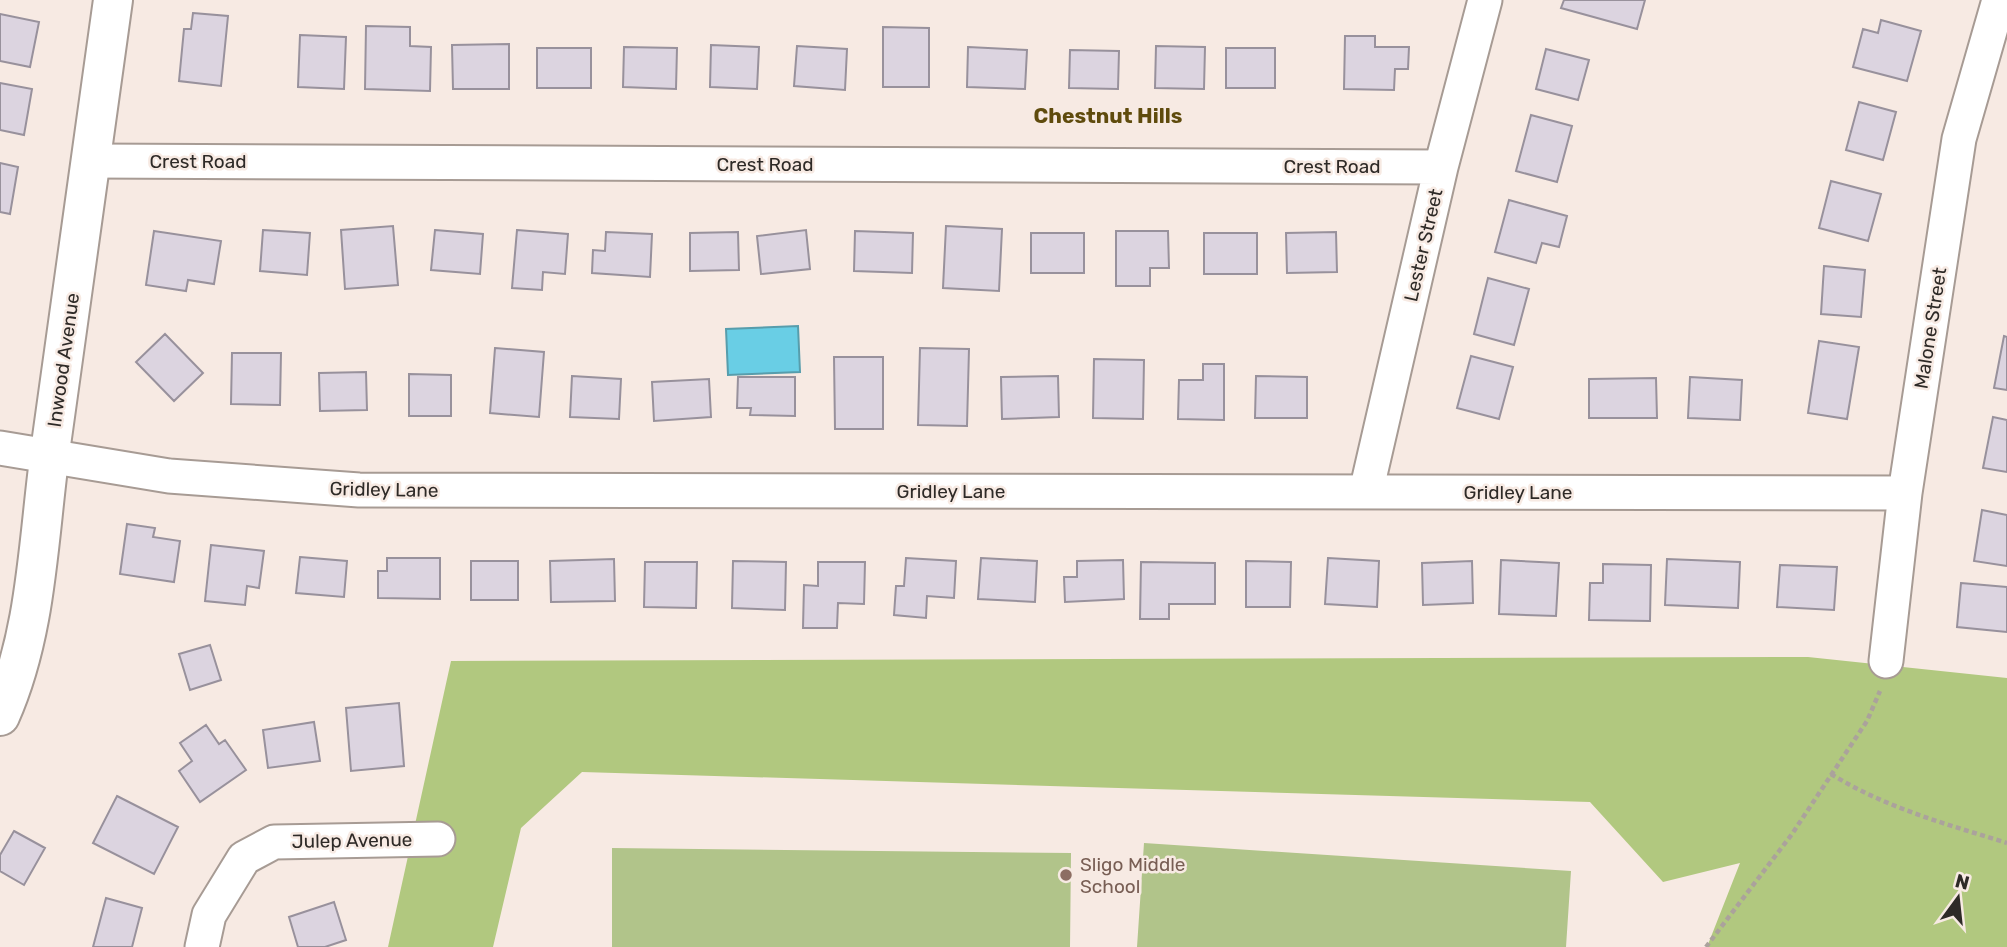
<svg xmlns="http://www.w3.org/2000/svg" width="2007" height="947" viewBox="0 0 2007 947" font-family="Rubik,sans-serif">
<rect width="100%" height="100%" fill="#f7eae3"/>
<path fill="#b1c48a" d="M1144 843 1571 871 1566 947H1137Z
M612 848 1071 853 1070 947H612Z"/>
<path fill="#b1c87f" d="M1808 657 2007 678V947H1707L1740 863 1663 882 1590 802 582 772 521 828 493 947H388L451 661Z"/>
<path fill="#69cee5" stroke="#579dac" stroke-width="2" d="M798 326 800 372 728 375 726 329Z"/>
<path fill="#dcd4e0" stroke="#98919c" stroke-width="2" d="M1564 0H1645L1637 29 1561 8Z
M193 13 228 16 221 86 179 81 184 29H191Z
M0 14 39 22 30 67 0 61Z
M1881 20 1921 31 1907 81 1853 67 1863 29 1878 33Z
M366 26 410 27V46L431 47 430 91 365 89Z
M883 27 929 28V87H883Z
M300 35 346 37 344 89 298 87Z
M1345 36H1375V47H1409L1408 69H1395L1394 90 1344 89Z
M509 44V89H453L452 45Z
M711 45 759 47 757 89 710 87Z
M797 46 847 49 845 90 794 86Z
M1156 46 1205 47 1204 89 1155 88Z
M624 47 677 48 676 89 623 87Z
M968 47 1027 50 1025 89 967 87Z
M537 48H591V88H537Z
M1226 48H1275V88H1226Z
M1546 49 1589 60 1578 100 1536 89Z
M1070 50 1119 51 1118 89 1069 88Z
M0 83 32 89 24 135 0 130Z
M1859 102 1896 112 1883 160 1846 150Z
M1531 115 1572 126 1557 182 1516 171Z
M0 163 18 167 10 214 0 212Z
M1831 181 1881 194 1868 241 1819 228Z
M1509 200 1567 216 1559 247 1542 243 1536 263 1495 252Z
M393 226 398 285 345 289 341 230Z
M946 226 1002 229 999 291 943 288Z
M263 230 310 233 307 275 260 271Z
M435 230 483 234 480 274 431 270Z
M517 230 568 234 565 274 543 272 542 290 512 288Z
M806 230 810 269 761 274 757 236Z
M154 231 221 241 214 284 188 280 186 291 146 285Z
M855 231 913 233 912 273 854 271Z
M1116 231H1168L1169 268H1150V286H1116Z
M606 232 652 234 650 277 592 273 593 250 605 251Z
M738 232 739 270 690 271V233Z
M1336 232 1337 272 1287 273 1286 233Z
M1031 233H1084V273H1031Z
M1204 233H1257V274H1204Z
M1824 266 1865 270 1861 317 1821 314Z
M1488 278 1529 289 1514 345 1474 334Z
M165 334 203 373 174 401 136 362Z
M2004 336 2007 337V390L1994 388Z
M1819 341 1859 347 1847 419 1808 413Z
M495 348 544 352 539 417 490 413Z
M920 348 969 349 967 426 918 425Z
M232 353H281L280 405 231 404Z
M1471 356 1513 367 1499 419 1457 408Z
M834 357H883V429H835Z
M1094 359 1144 360 1143 419 1093 418Z
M1203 364H1224V420L1178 419 1179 380H1203Z
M366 372 367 410 320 411 319 373Z
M409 374 451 375V416H409Z
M572 376 621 379 619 419 570 417Z
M1058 376 1059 417 1002 419 1001 377Z
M1256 376 1307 377V418H1255Z
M738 377H795V416L750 415 751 408H737Z
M1690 377 1742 380 1740 420 1688 418Z
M1656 378 1657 418H1589V379Z
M709 379 711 417 654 421 652 382Z
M1993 417 2007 420V472L1983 468Z
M1982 510 2007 515V566L1974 561Z
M127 524 155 528 153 537 180 541 174 582 120 574Z
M211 545 264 551 259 588 247 586 245 605 205 601Z
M300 557 347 561 344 597 296 593Z
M387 558H440V599L378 598V571H387Z
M906 558 956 561 954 598 927 596 926 618 894 615 896 586H904Z
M981 558 1037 561 1035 602 978 599Z
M1328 558 1379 561 1377 607 1325 604Z
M614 559 615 601 551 602 550 561Z
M1667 559 1740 562 1738 608 1665 605Z
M1123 560 1124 599 1065 602 1064 577H1077V561Z
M1501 560 1559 563 1556 616 1499 614Z
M471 561H518V600H471Z
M733 561 786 562 785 610 732 608Z
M1246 561 1291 562 1290 607H1246Z
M1472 561 1473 603 1423 605 1422 563Z
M645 562H697L696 608 644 607Z
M818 562H865L864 604 838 603 837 628H803L804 585 818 586Z
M1141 562 1215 563V604H1169V619H1140Z
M1603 564 1651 565 1650 621 1589 620 1590 583H1603Z
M1780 565 1837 567 1834 610 1777 607Z
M1961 583 2007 587V632L1957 627Z
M210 645 221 680 190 690 179 654Z
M399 703 404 766 351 771 346 708Z
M314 722 320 761 268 768 263 730Z
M206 725 219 744 225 740 246 770 200 802 179 771 192 761 180 743Z
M117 796 178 827 154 874 93 843Z
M14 831 45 848 24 885 0 871V855Z
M106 898 142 908 132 947H93Z
M334 902 346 940 325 947H298L289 917Z"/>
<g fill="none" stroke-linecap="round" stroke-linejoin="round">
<g stroke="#a79b94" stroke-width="37">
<path id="minor" d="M90 161 1441 167
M0 448 169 476 359 490 1905 493
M1366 492 1441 167 1485 0
M1886 661 1905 493 1959 139 1999 0
M202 947 209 915 244 858 274 842 438 839"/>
</g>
<g stroke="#a79b94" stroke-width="42">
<path id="tertiary" d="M0 716C37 633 38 541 50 452 71 301 92 151 113 0"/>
</g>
<path stroke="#aba29c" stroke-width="4.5" stroke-dasharray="5 3.5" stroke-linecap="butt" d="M1831 774C1886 808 1946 824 2007 843
M1706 947 1792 834 1867 721 1880 691"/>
<use href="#minor" stroke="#fff" stroke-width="33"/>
<use href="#tertiary" stroke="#fff" stroke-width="38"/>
</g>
<circle fill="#8d6e63" stroke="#f7eae3" stroke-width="2.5" cx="1066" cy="875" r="7"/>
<g text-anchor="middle" stroke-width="5" stroke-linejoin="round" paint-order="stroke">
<g font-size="19" fill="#2e2a27" stroke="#f7eae3">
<text x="198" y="168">Crest Road</text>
<text x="765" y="171">Crest Road</text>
<text x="1332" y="173">Crest Road</text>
<text transform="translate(1423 245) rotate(-77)" y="7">Lester Street</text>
<text transform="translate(1930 328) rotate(-81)" y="7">Malone Street</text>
<text transform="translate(63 360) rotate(-82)" y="7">Inwood Avenue</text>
<text transform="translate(384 489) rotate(1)" y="7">Gridley Lane</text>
<text x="951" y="498">Gridley Lane</text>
<text x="1518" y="499">Gridley Lane</text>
<text transform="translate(352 840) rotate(-1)" y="7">Julep Avenue</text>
</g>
<g font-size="19" fill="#785e54" stroke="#f7eae3" text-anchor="start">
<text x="1080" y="871">Sligo Middle<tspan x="1080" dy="22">School</tspan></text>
</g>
<g font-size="21" font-weight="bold" fill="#5f4b0d" stroke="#f7eae3">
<text x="1108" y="123">Chestnut Hills</text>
</g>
</g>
<g transform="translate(1958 898) rotate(15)" stroke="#f7eae3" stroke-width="5" paint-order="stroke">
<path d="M0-5L12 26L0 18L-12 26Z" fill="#2e2a27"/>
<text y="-10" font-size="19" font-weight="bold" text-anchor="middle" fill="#2e2a27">N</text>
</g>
</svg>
